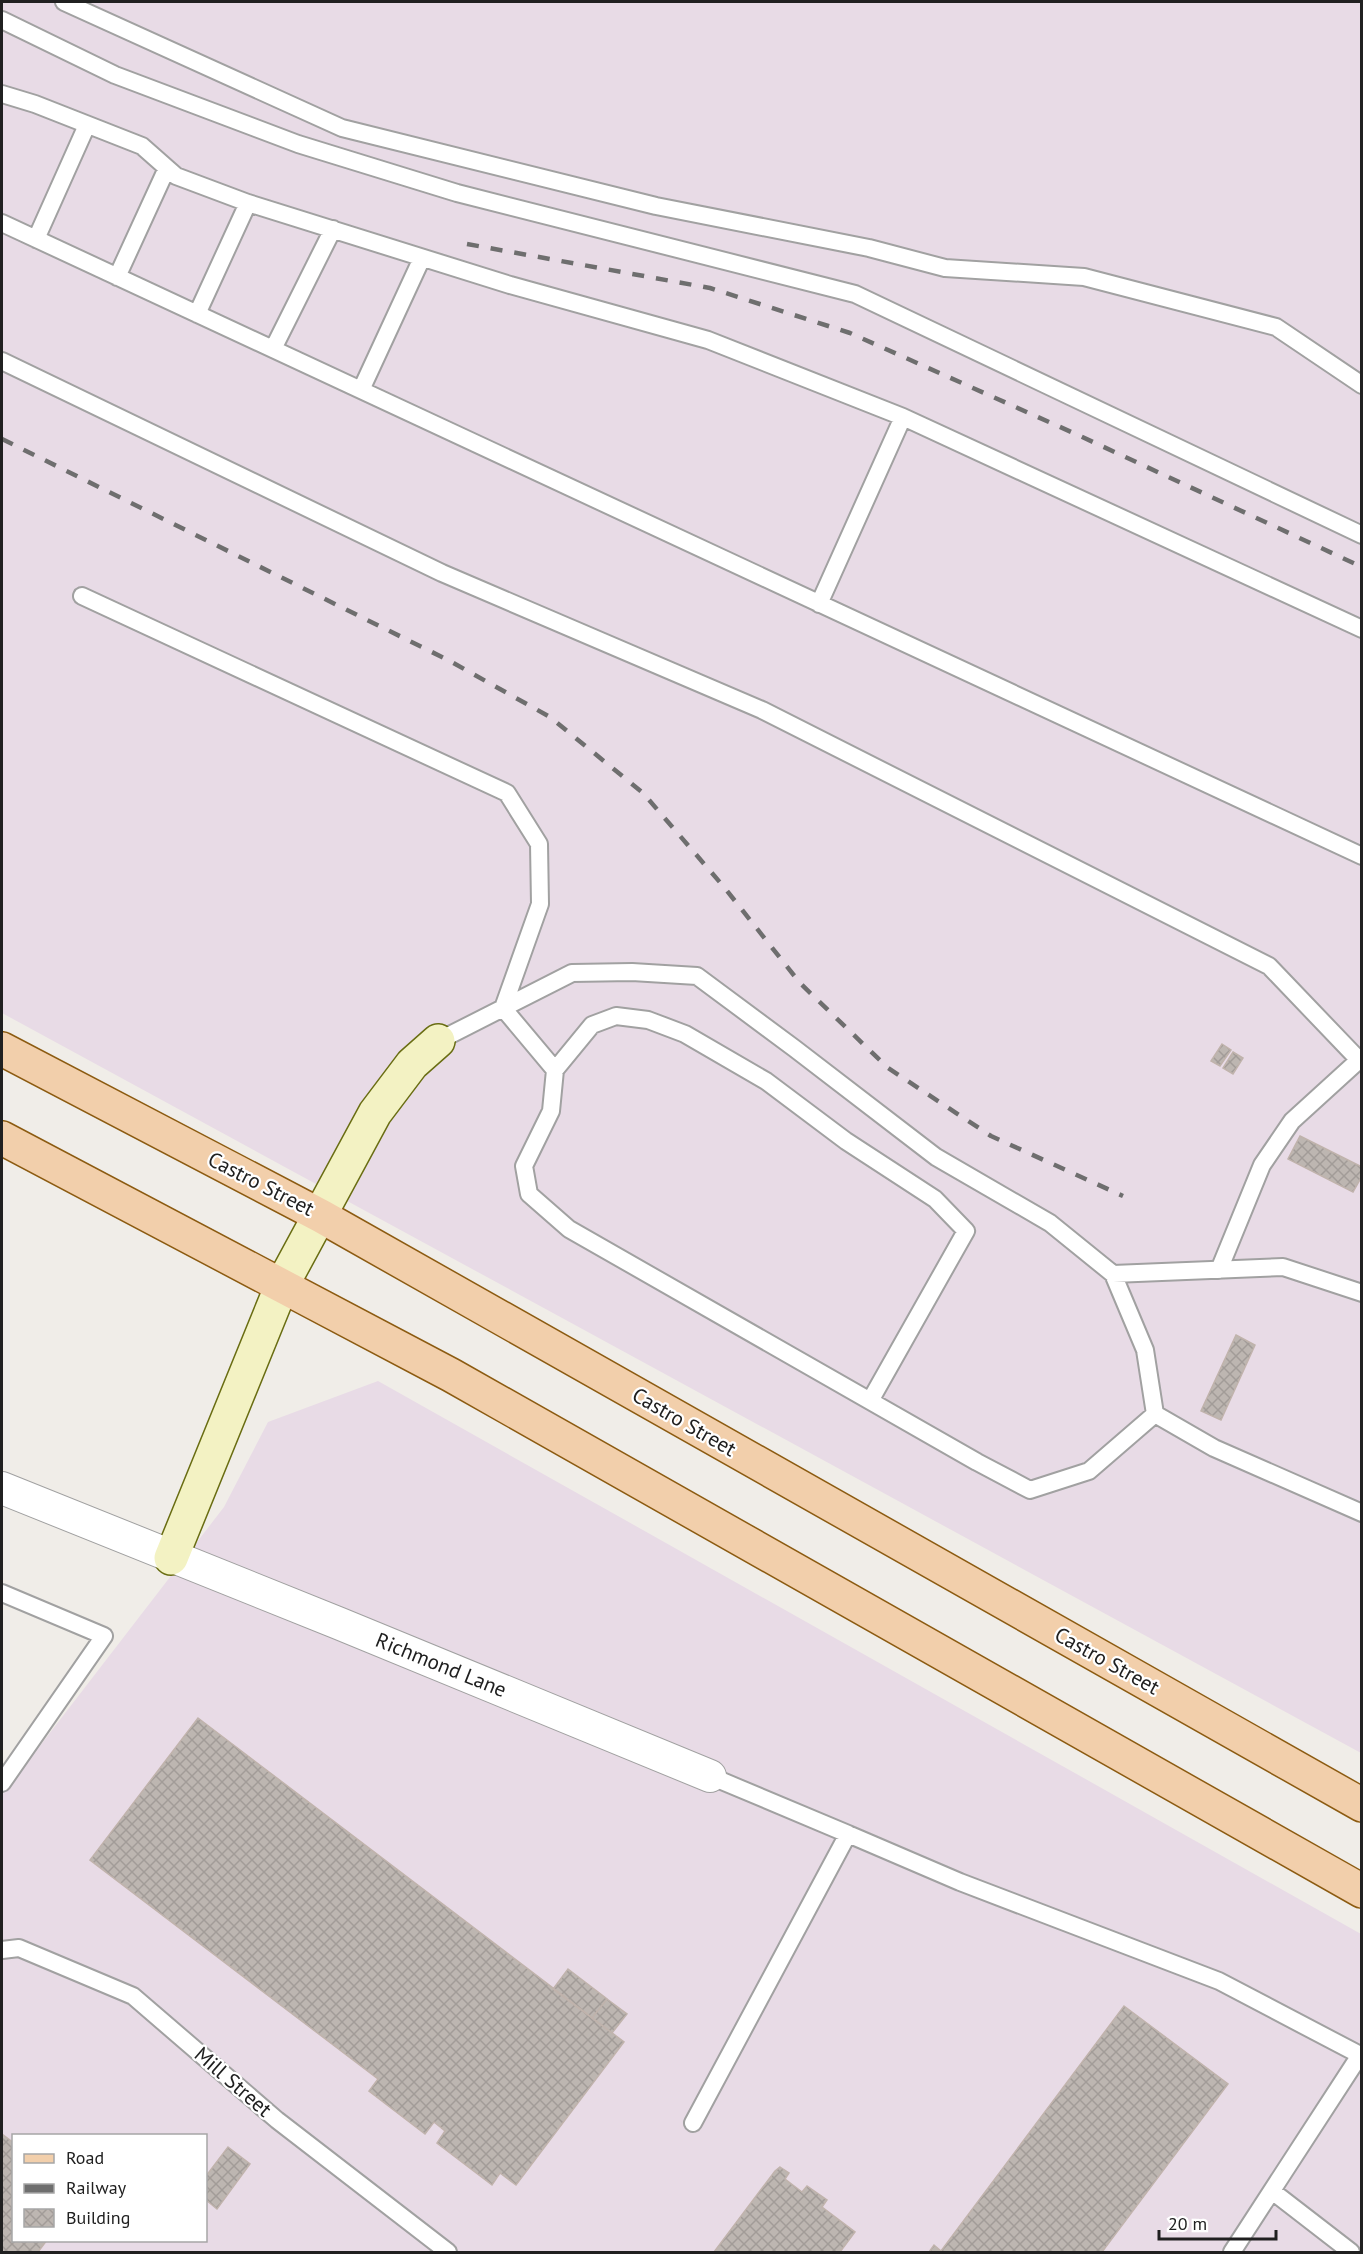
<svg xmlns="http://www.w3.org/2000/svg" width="1363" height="2254" viewBox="0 0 1363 2254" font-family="'PT Sans',sans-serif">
<defs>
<pattern id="building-cross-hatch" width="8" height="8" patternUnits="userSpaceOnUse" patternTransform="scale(1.5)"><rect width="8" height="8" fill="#bdb6b1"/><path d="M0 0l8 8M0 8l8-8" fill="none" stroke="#a29c98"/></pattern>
</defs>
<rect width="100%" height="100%" fill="#f0ede8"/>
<path fill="#e8dbe6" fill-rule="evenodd" d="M2 2H1361V1753L2 1013Z
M378 1381 1361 1934V2252H2V1795L224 1507 268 1422ZM14 2136H206V2240H14Z"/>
<path fill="url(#building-cross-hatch)" stroke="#c0b3ac" stroke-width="1.5" d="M1222 1044 1231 1050 1220 1066 1211 1061Z
M1233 1052 1243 1058 1233 1074 1223 1068Z
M1300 1136 1362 1167V1176L1353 1192 1288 1159Z
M1236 1335 1255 1345 1221 1420 1201 1411Z
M198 1718 624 2042 516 2185 500 2173 492 2185 437 2143 445 2131 434 2122 425 2134 369 2091 378 2079 90 1860Z
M568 1969 607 1999 592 2018 553 1989Z
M607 1999 627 2014 612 2033 592 2018Z
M1124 2006 1228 2084 1102 2252H929L934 2245 941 2251Z
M2 2134 14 2143V2240H47L38 2252H2Z
M228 2147 250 2164 217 2209 206 2200V2176Z
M780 2167 789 2173 785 2179 802 2192 807 2186 827 2200 822 2207 855 2232 840 2252H714L775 2171Z"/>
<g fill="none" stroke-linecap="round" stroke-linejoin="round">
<g stroke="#a1a1a1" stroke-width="20">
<path id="lane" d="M64 2 342 128 656 206 869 248 945 268 1084 277 1276 327 1362 385
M2 20 115 75 298 144 457 193 855 294 1362 535
M2 94 35 104 142 146 176 176 248 203 510 285 708 340 903 417
M2 223 1362 856
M36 239 87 125
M117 277 167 168
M197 314 248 203
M273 349 333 229
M2 361 442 573 762 710 1269 966 1359 1060
M361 390 422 258
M82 596 507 793 539 844 540 904 503 1008 555 1070 551 1111 524 1166 529 1194 569 1229 977 1462 1030 1490 1089 1471 1155 1414
M819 604 903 417 1362 629
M438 1041 572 973 632 972 697 976 794 1048 936 1157 1050 1223 1113 1274 1145 1350 1155 1414 1214 1448 1362 1513
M555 1070 592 1025 616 1016 648 1020 685 1034 766 1081 846 1141 935 1199 966 1231 870 1401
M1219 1270 1262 1165 1292 1121 1359 1060 1362 1061
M1113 1274 1283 1267 1362 1293
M2 1593 104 1636 2 1783
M710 1776 848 1834
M2 1950 19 1948 133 1996 277 2120 448 2252
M693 2123 848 1834 960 1882 1219 1981 1360 2055 1232 2252
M1272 2191 1351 2252"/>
</g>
<g stroke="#a1a1a1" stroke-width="34">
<path id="street" d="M2 1488 338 1623 710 1776"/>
</g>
<g stroke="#696d12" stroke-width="36">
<path id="secondary" d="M171 1558 282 1285 375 1113 412 1064 438 1041"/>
</g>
<g stroke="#8c5b11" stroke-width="36">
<path id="primary" d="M2 1049 321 1216 1362 1805
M2 1138 451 1375 1362 1891"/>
</g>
<use href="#lane" stroke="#fff" stroke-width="16"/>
<use href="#street" stroke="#fff" stroke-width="32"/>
<use href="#secondary" stroke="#f3f2c3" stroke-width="33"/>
<use href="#primary" stroke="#f2cfab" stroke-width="33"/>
<path stroke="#6e6e6e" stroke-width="4.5" stroke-dasharray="12 12" stroke-linecap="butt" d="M467 244 710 288 850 333 1078 435 1362 567
M2 439 448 660 550 717 643 793 724 887 800 983 888 1068 991 1136 1123 1196"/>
</g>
<g text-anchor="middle" stroke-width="4.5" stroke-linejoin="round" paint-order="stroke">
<g font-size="21" fill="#202020" stroke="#fff">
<text transform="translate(261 1184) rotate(27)" y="7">Castro Street</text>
<text transform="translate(684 1422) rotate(30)" y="7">Castro Street</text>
<text transform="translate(1107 1661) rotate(29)" y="7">Castro Street</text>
<text transform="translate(441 1665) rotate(22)" y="7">Richmond Lane</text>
<text transform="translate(233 2082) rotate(41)" y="7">Mill Street</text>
</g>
</g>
<rect width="1363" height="2254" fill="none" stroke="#202020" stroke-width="6"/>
<rect x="12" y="2134" width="195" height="108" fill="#ffffff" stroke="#a6a6a6" stroke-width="1.5"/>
<rect x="24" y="2154" width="30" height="9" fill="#f2cfab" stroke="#a6a6a6" stroke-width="1.5"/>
<text x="66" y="2164" font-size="18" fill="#202020">Road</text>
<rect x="24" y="2184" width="30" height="9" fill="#6e6e6e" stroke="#a6a6a6" stroke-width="1.5"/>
<text x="66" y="2194" font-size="18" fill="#202020">Railway</text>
<rect x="24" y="2209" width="30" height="18" fill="url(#building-cross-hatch)" stroke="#a6a6a6" stroke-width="1.5"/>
<text x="66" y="2224" font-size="18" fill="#202020">Building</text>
<path d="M1159 2230v9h117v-9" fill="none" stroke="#202020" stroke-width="3"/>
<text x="1168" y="2230" font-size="18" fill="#202020" stroke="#ffffff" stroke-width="4.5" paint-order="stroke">20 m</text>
</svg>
